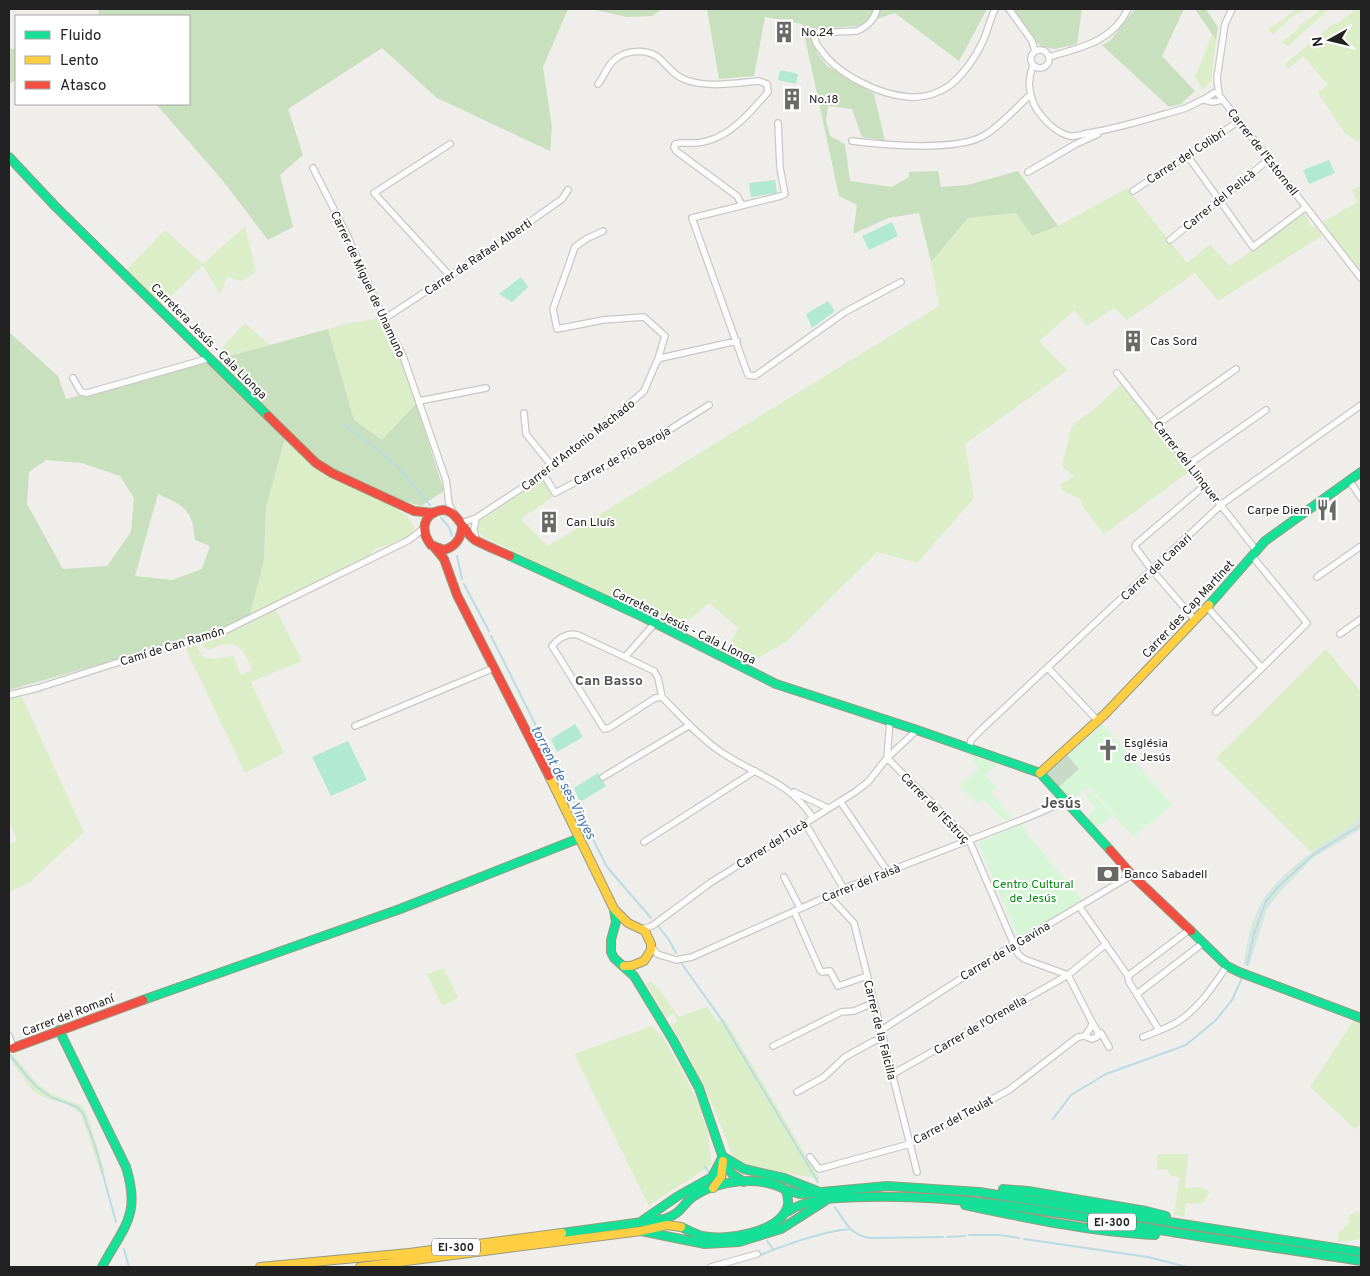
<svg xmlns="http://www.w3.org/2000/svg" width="1370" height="1276" viewBox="0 0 1370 1276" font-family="Overpass,sans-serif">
<rect width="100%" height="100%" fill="#efeeea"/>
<path fill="#dbeec7" d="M1295 9H1307L1291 17 1273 35 1268 29C1273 27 1291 13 1295 9Z
M1318 9H1329L1288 46 1282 42 1297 30 1300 25 1318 12Z
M1356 9H1361V139L1357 141 1345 133 1318 93 1328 85 1303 56 1288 69 1285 64 1332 25 1340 22Z
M1212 35 1216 40 1211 81 1203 89 1195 77Z
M1361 186V272L1322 222 1358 202 1352 190Z
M1127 188 1187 263 1210 244 1230 266 1304 213 1312 227 1315 226 1322 236 1218 301 1195 273 1127 320 1114 308 1087 326 1075 310 1039 341 1068 370 965 444 974 498 917 563 877 552 786 642 747 664 725 655 738 628 709 603 676 630 482 536 478 530 480 520 542 479 553 497 521 519 548 546 939 306 931 262 968 218 1016 213 1032 236 1058 226Z
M245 226 256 272 241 281 227 277 220 294 203 265 161 306 126 270 165 230 203 264Z
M380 318 401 356 416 404 382 441 354 420 328 329 345 324Z
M245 323 270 345 218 359 221 349Z
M1120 385 1131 396 1189 472 1104 534 1082 506 1081 499 1063 491 1060 485 1074 476 1062 466 1071 429 1076 422 1096 408Z
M285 438 321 471 376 497 406 515 415 527 410 536 386 546 375 548 368 557 250 614 264 560 266 508Z
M276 610 302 661 251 682 284 753 245 773 184 645 194 642 203 657 214 659 233 656 241 675 252 670C242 645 236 637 209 650L204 648 201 640 235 630Z
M1326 649 1361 692V817L1351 826 1311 852 1216 758Z
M21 695 84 832 30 882 9 892V844L17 841 9 819V698Z
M443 968 458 998 442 1006 427 974Z
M651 981 659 989 679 1017 707 1007 718 1022 724 1018 820 1179 744 1165 737 1162 731 1153 726 1138 708 1095 686 1050 671 1025 678 1021 674 1013 666 1018 647 984Z
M1354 1020 1361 1023V1123L1355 1129 1310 1087Z
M652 1026 663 1037 696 1097 707 1129 712 1164C692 1180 669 1190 649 1206L574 1054Z
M10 1052 39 1085 54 1095 83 1106 91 1126 105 1173 101 1174 81 1114 67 1104 47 1099 33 1091 9 1058V1053Z
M1158 1154H1188L1185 1188 1201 1187 1210 1192 1202 1204 1186 1203 1184 1217 1174 1214 1180 1178 1170 1175 1167 1169 1157 1170Z
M1356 1212 1361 1213V1239L1337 1242 1338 1234 1350 1222 1348 1219 1350 1215Z"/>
<path fill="#c8e0bd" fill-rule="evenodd" d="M99 9H568L543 67 552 127 550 151 437 98 382 48 288 109 303 155 280 175 293 227 268 240 223 181 156 104H189V16H98Z
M591 9H662L652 16 627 17Z
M707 9H987L959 61 895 13 856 26 815 29 811 38 817 53 827 66 874 94 885 141 862 137 852 109 828 106 826 120 830 136 845 144 850 181 892 187 909 177V172L938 171 941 187 967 185 1018 171 1058 226 1032 236 1016 213 968 218 931 262 919 213 888 218 853 234 857 205 839 196 802 24 765 17 754 76 719 79Z
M1003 9H1082L1077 44 1055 49 1042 47Z
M1135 9H1184L1162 56 1195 91 1181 104 1169 107 1102 45 1110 41Z
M1195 9H1206L1218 27 1216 40Z
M16 46V80L9 84V47L13 50Z
M328 329 354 420 382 440 416 404 444 491 421 506 394 498 327 467 310 453 220 364 218 359Z
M9 332 58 376 66 399 207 361 285 438 266 508 264 560 250 614 227 628 9 690ZM46 460 82 463 120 476 134 498 131 532 107 566 63 569 27 504 29 472ZM158 494C185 506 192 509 195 540L210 546 202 569 172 580 135 576Z"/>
<path fill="#d7e7de" d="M1361 817V829L1313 858 1280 892 1267 909 1249 966 1244 964C1246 945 1251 922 1260 905 1269 888 1295 864 1311 853 1327 840 1346 832 1361 817Z"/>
<path fill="#c7dbc8" d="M1068 755 1079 769 1059 787 1046 772Z"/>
<path fill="#d7f6d8" d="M1103 724 1172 805 1133 837 1090 787 1071 800 1059 787 1079 769 1068 755Z
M969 754 998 765 985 775 996 787 991 793 1012 818 1005 821 984 799 977 804 960 786 979 768Z
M1092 792 1113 815 1096 829 1087 819 1096 808 1085 794Z
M1022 824 1027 834 1082 900 1023 935 1017 934 978 843Z"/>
<path fill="#b2e9d3" d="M780 70 798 74 796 84 778 80Z
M1329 160 1335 173 1309 184 1303 170Z
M775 180 777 193 751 197 749 183Z
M892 222 898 236 869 250 862 236Z
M521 277 528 287 512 302 499 294Z
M828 301 834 310V312L812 328 806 314Z
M575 724 583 737 557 752 551 739Z
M348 741 367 780 331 796 312 757Z
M598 773 606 786 580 802 574 788Z"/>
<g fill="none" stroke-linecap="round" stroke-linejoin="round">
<path stroke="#bbdbe4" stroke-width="2" d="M343 424 378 450 399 468 430 505
M441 518 449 527 452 536
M457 556 462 579
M464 584 489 631
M491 636 607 867 651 918
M659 927 669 940 676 953
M682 964 721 1019 818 1182
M1247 965 1254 934 1266 901 1279 886 1314 854 1361 825
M9 1054 30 1080 38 1088 51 1097 77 1107 83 1113 96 1149 116 1222
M1053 1119 1071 1095 1106 1074 1186 1045 1216 1020 1232 1000 1242 978
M705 1167 709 1172
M835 1207C846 1223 849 1234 870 1238L943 1237
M969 1235H999L1019 1238
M947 1237 965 1236
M1024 1239 1148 1257 1187 1267
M767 1241 773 1249
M124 1249 129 1267
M758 1256C787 1244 819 1232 850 1229"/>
<g stroke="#c8c8c6" stroke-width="8">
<path id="street" d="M877 9C874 20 868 26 857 31L816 33C813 40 817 45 821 50 838 75 880 95 909 97 923 98 937 94 949 86 964 74 975 58 983 41 988 30 990 19 995 9
M1009 9 1032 41 1035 51
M1232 9 1225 24 1217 78 1219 95 1361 278
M1031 59a9 9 0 1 1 18 0a9 9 0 1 1-18 0Z
M1049 57C1082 47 1112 42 1128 9
M1033 66C1027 80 1029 96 1037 110 1045 121 1056 133 1070 136 1076 137 1082 134 1089 133 1121 128 1154 117 1186 108 1192 105 1196 103 1202 100 1208 98 1212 93 1218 91
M598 84C604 77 606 68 613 61 624 50 647 48 659 58 668 66 674 76 686 80 709 88 735 83 759 81L767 84 768 92C752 110 732 135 707 141 699 144 688 143 680 143L675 144 674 147 676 151 737 196 742 205
M1204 100 1213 102 1222 100
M778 123 780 168 785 194 781 196 692 218 748 375 755 376 845 312 901 282
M852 141C883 145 958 152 985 135 1001 125 1016 108 1030 95
M450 144 374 193 450 276
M1187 155 1253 247 1306 207
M313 168 348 237 384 319 403 356 446 480 449 504 454 514
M1028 172 1076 144 1098 134
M1133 191 1239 121
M603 231 586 239 575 247 553 309 557 329 603 320 644 317 665 336 658 359
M1170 240 1268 160
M384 319 503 241 562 199 568 190
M1117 373 1256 550
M73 378 81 392 87 393 210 358
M419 401 486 388
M524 413 526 434 552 466
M1158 424 1236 369
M1189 464 1266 410
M543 473 555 493 642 447 709 405
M1349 480 1361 498
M461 523 476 518 528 484 609 422 644 391 657 361 661 358 737 341
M476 539 474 530 476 518
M1317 577 1361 546
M1207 607 1262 668 1307 623 1252 556
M1195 620 1152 570 1135 547 1136 544 1204 486
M1340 634 1361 619
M625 657 654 671 658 678 662 697 655 698 609 728 604 729 552 646C559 638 567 632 578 635L625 657 655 623
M1048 668 1098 721
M9 695 38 688 141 655 224 631 409 540 423 529
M662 697C681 716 699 737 721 752 755 775 789 781 813 818
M1216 712 1262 668
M355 726 494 668
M969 748 971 740 983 728 1222 504 1361 405
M887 758 969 840 1018 954 1024 959 1068 975 1092 1022
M887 758 890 721
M603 777 690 725
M794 792 828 808
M840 801 888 872
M805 823 844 889
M644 842 755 771
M784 877 800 908
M828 895 854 923 917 1172
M1079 906 1128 976 1189 930
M794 911 820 970 822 972 830 971 838 986 867 976
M642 929 652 926 710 883 855 792 868 782 887 758 917 730
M651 946 657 954 676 960 692 957 853 885 1029 817 1066 801
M1128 976 1129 982 1159 1030
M1137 994 1203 943
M1092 1022 1098 1032 1097 1037 1092 1039 1085 1036 1091 1027Z
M880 1031 1002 952 1132 875
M1098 1032 1101 1033 1109 1047
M9 1036 13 1048 9 1049
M1143 1037C1155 1032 1168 1028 1179 1021 1200 1007 1213 986 1227 966
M773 1046 841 1012 854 1011 873 1003
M891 1075 1068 975 1106 944
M797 1092 824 1077 845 1057 872 1042 882 1038
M810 1157 819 1169 910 1144 1009 1090 1078 1037 1085 1036
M711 1267 757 1254"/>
</g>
<g stroke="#989a80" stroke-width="10">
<path id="fast" d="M9 157 55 206 268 416
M510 556 641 616 776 684 917 730 1040 773 1110 850
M1209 605 1265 541 1361 472
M614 910 616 922 611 940V952L614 958 634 976 673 1040 699 1088 725 1164 732 1174 744 1182
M1191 931 1227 966 1239 972 1361 1018
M143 1000 400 909 580 838
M59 1030 126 1167C141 1216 124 1226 102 1267
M724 1157 744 1169 784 1178 817 1191
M1003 1189 1028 1191 1146 1211 1166 1216
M786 1190 800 1194 887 1186 979 1192 1361 1252
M965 1205C1026 1218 1093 1232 1155 1235
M787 1212C810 1197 838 1198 864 1197 970 1194 1074 1216 1178 1233 1239 1243 1300 1251 1361 1261
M643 1220 678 1196 712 1177 723 1156
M641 1231 705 1244 739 1242 781 1229 825 1201
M562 1233 664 1219C682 1214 681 1205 694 1196 719 1180 760 1175 786 1190 787 1195 789 1201 788 1205 781 1233 726 1241 702 1236 695 1234 688 1230 681 1227"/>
</g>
<g stroke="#989a80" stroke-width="10">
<path id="slow" d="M1040 773 1105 714 1209 605
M549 776 614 909 628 923 645 931 651 944V950L644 961 631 966H624
M713 1188 721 1177 723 1161
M260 1267 409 1253 562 1233
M360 1267 641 1231 667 1225 681 1227"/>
</g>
<g stroke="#989a80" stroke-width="10">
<path id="jam" d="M268 416 316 463 332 473 414 511 434 513
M462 527C461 539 456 546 444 550L431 545C426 538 423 532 425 524 426 519 430 514 435 512 456 502 461 531 475 540 486 546 499 551 510 556
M435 548 444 559 457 595 549 776
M1110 850 1132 875 1191 931
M13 1048 143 1000"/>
</g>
<use href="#street" stroke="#fdfcfc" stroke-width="5.5"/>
<use href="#fast" stroke="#16e098" stroke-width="8"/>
<use href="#slow" stroke="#ffcf43" stroke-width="8"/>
<use href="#jam" stroke="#f24e42" stroke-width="8"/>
</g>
<defs>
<g id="building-bare" transform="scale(1.725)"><path d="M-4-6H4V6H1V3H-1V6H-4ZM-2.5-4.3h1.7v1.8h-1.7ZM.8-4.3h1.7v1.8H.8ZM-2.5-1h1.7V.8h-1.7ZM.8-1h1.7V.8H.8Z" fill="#696967" stroke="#fff" stroke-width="2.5" paint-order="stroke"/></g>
<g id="restaurant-bare" transform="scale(1.725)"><path d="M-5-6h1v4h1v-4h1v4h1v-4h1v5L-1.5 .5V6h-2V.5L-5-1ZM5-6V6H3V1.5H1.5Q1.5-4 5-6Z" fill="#696967" stroke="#fff" stroke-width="2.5" paint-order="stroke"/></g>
<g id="church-bare" transform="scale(1.725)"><path d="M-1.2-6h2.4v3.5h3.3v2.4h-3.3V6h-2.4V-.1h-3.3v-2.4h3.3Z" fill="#696967" stroke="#fff" stroke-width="2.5" paint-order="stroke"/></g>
<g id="bank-bare" transform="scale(1.725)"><path d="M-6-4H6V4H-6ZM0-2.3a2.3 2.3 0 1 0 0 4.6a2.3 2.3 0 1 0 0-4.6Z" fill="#696967" stroke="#fff" stroke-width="2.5" paint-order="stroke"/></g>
</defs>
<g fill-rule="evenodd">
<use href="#building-bare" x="784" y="32"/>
<use href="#building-bare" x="792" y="99"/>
<use href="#building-bare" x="1133" y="341"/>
<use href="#restaurant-bare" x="1327" y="510"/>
<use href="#building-bare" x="549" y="522"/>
<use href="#church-bare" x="1108" y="750"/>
<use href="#bank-bare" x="1108" y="874"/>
</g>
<g text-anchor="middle" stroke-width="4" stroke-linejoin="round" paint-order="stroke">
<g fill="#fff" stroke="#646464" stroke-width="1">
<rect x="1088" y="1213.5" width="48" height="17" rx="4"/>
<rect x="432" y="1238.5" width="48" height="17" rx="4"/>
</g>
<g font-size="11" font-weight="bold" fill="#212121">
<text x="1112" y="1226">EI-300</text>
<text x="456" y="1251">EI-300</text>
</g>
<g font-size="12" fill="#212121" stroke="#fff" text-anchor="start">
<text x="801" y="36">No.24</text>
<text x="809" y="103">No.18</text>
<text x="1150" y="345">Cas Sord</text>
<text x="1310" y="514" text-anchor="end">Carpe Diem</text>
<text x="566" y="526">Can Lluís</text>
<text x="1124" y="747">Església<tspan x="1124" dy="14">de Jesús</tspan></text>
<text x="1124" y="878">Banco Sabadell</text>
</g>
<g font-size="12" fill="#212121" stroke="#fff">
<text transform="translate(1263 152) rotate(52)" y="4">Carrer de l'Estornell</text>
<text transform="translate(1186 156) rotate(-33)" y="4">Carrer del Colibri</text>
<text transform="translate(1219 200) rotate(-39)" y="4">Carrer del Pelicà</text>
<text transform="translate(478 257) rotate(-34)" y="4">Carrer de Rafael Alberti</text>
<text transform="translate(368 284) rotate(65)" y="4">Carrer de Miguel de Unamuno</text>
<text transform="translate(209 341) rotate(45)" y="4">Carretera Jesús - Cala Llonga</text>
<text transform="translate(578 445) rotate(-38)" y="4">Carrer d'Antonio Machado</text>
<text transform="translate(622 456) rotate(-29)" y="4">Carrer de Pío Baroja</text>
<text transform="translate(1187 462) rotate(52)" y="4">Carrer del Llinquer</text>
<text transform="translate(1156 567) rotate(-43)" y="4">Carrer del Canari</text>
<text transform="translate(1188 609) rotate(-47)" y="4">Carrer des Cap Martinet</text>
<text transform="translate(684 626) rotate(26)" y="4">Carretera Jesús - Cala Llonga</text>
<text transform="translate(172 646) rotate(-17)" y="4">Camí de Can Ramón</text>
<text transform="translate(935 808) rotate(46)" y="4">Carrer de l'Estruç</text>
<text transform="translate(772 844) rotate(-32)" y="4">Carrer del Tucà</text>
<text transform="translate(861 883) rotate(-22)" y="4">Carrer del Faisà</text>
<text transform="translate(1005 951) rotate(-31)" y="4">Carrer de la Gavina</text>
<text transform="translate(68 1015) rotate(-21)" y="4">Carrer del Romaní</text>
<text transform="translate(980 1025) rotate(-30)" y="4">Carrer de l'Orenella</text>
<text transform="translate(880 1030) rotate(76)" y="4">Carrer de la Falcilla</text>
<text transform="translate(953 1120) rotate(-28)" y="4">Carrer del Teulat</text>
</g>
<g font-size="12" fill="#048a13" stroke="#fff">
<text x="1033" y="888">Centro Cultural<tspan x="1033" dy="14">de Jesús</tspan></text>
</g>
<g font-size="14" font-weight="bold" fill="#545454" stroke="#fff">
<text x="609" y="685">Can Basso</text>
</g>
<g font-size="14" font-style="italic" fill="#4277b1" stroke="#fff">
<text transform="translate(564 782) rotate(63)" y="5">torrent de ses Vinyes</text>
</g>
<g font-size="15" font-weight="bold" fill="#545454" stroke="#fff">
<text x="1061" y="808">Jesús</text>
</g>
</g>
<rect width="1370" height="1276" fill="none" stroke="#212121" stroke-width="20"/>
<rect x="15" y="15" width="175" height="90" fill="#ffffff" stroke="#a6a6a6"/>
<rect x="25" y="31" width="25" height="8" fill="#16e098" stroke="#a6a6a6"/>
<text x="60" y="40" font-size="15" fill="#212121">Fluido</text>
<rect x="25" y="56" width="25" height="8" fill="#ffcf43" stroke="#a6a6a6"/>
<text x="60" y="65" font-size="15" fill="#212121">Lento</text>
<rect x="25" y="81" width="25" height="8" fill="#f24e42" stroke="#a6a6a6"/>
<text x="60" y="90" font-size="15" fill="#212121">Atasco</text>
<g transform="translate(1330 40) rotate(262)" stroke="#ffffff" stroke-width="4" paint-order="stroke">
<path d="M0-4L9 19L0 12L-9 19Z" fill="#212121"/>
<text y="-8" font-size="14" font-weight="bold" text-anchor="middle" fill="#212121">N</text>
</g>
</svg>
